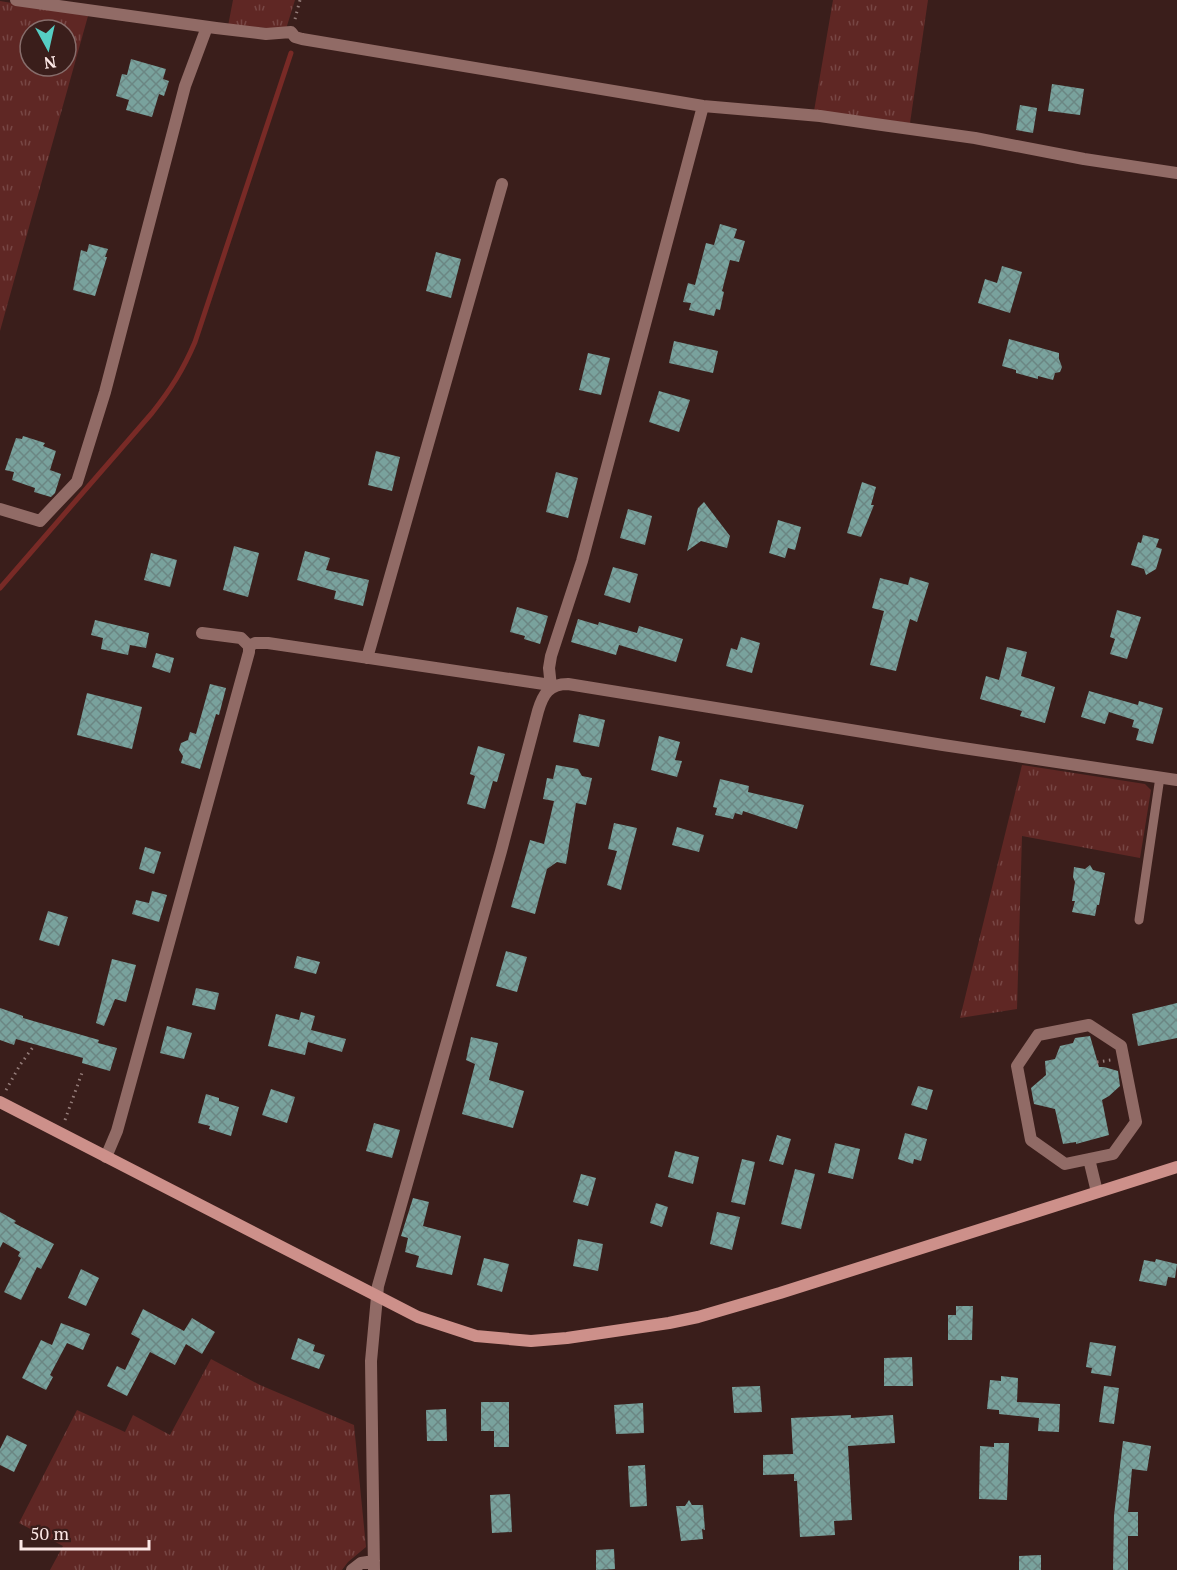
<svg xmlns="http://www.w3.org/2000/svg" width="1177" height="1570" viewBox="0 0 1177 1570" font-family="'PT Serif',serif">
<defs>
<pattern id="grass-tufts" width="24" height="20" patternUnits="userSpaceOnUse" patternTransform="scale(1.5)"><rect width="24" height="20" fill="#5f2724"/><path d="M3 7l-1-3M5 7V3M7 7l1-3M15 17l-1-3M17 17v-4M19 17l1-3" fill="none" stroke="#774644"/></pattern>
<pattern id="building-cross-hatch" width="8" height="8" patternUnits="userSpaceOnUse" patternTransform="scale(1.5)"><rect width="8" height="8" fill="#79a29d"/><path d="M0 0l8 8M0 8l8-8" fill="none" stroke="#6b8683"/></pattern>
</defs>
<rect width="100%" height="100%" fill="#3a1e1b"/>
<path fill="url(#grass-tufts)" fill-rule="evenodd" d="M233 0H295L286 29 228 26Z
M833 0H928L910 123 814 111Z
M0 1 88 16 0 331ZM30 30H66V66H30Z
M1022 765 1145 784 1151 790 1140 858 1022 836 1017 1009 960 1018Z
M211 1359 260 1385 354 1425 366 1547 348 1562 342 1570H50L63 1546 19 1523 77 1410 125 1432 133 1415 170 1435Z"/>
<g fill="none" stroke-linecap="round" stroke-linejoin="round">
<path stroke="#782a26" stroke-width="5" d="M0 588 152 413C171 389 183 370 195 342L291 53"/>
</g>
<path fill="url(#building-cross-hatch)" d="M131 59 166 69 163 79 169 81 164 96 159 94 152 117 126 110 129 100 116 96 122 74 127 75Z
M1052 84 1084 89 1080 115 1048 111Z
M1020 105 1037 108 1033 133 1016 130Z
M720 224 737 229 734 238 745 241 739 262 730 260 722 291 724 292 720 310 716 309 714 316 689 310 691 303 683 302 688 283 695 285 706 243 714 245Z
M89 244 108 249 105 257H107L95 296 73 290 81 250 87 252Z
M436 252 461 259 451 298 426 291Z
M1002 266 1022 272 1010 313 978 303 985 279 997 283Z
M1009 339 1059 353V359L1062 367 1060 372 1055 373 1053 380 1038 376V379L1016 373V370L1002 366Z
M674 341 718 351 713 373 669 363Z
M588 353 610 358 601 395 579 390Z
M659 391 690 400 679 432 649 422Z
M23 436 45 443 43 446 56 451 50 470 61 474 55 493 51 497 34 492 35 488 12 480 14 472 5 470 16 438 22 439Z
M376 451 400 457 392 491 368 485Z
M556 472 578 478 568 518 546 512Z
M862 482 876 487 871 505H874L861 537 847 533Z
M704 502 730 536 727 548 701 541 687 551 698 508Z
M628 509 652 516 645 545 620 538Z
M778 520 801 527 795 550 788 548 785 558 769 553Z
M1143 535 1159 539 1156 547 1162 549 1156 569 1146 575 1144 569 1131 565 1138 542 1141 543Z
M234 546 259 553 248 597 223 590Z
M305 551 330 558 326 570 369 580 363 606 334 599 336 591 297 580Z
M151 553 177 560 170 587 144 580Z
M613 567 638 574 630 603 604 595Z
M910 577 929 583 917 622 910 619 896 671 870 665 884 611 872 608 880 578 908 585Z
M517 607 548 616 540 644 524 639 525 636 510 632Z
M1117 610 1141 617 1127 659 1110 654 1115 639 1110 637Z
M578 619 598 625 599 622 637 633 639 626 683 639 676 662 619 645 616 655 571 642Z
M95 620 149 633 146 648 130 645 128 655 101 649 103 638 91 635Z
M741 637 760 643 752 673 726 666 731 648 737 650Z
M1007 647 1027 652 1021 676 1055 687 1045 723 1020 716 1022 711 980 699 986 676 999 680Z
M156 653 174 658 170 673 152 667Z
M210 684 226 688 219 715 216 714 200 769 181 763 183 756 179 750 181 743 188 740 190 732 196 734Z
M1089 691 1138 705 1139 701 1163 708 1153 744 1136 740 1139 729 1132 727 1134 720 1109 712 1105 724 1081 717Z
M87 693 142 707 132 749 77 735Z
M579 714 605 720 599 747 573 742Z
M659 736 680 742 675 760 682 761 677 777 651 770Z
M478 746 505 754 497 782 493 781 485 809 467 804 475 776 470 774Z
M556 765 578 769 582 776 592 778 586 805 576 803 566 864 557 862 547 869 535 914 511 907 530 840 544 844 554 801 543 799 547 778 553 779Z
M720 779 749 786 748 792 804 805 797 829 743 811 742 815 735 813 733 819 715 815 717 808 713 807Z
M614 823 637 828 621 890 607 885 617 851 608 849Z
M677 827 704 835 699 852 672 845Z
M145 847 161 852 154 874 139 869Z
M1090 865 1093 870 1105 873 1099 905H1097L1095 916 1072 912 1075 901H1072L1075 882 1073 877 1074 867 1085 869Z
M152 891 167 895 159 922 132 914 136 900 149 903Z
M48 911 68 917 59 946 39 940Z
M506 951 527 957 517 992 496 986Z
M297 956 320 962 316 974 294 968Z
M112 959 136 965 126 1002 115 999 104 1026 96 1023Z
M196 988 219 993 215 1010 192 1005Z
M1177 1003V1038L1138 1046 1132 1014Z
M0 1008 23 1016V1018L99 1040 98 1043 117 1048 110 1071 82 1063 83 1058 16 1039 14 1045 0 1040Z
M301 1012 315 1016 311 1030 346 1039 342 1052 308 1042 305 1055 268 1046 276 1014 299 1020Z
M167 1026 192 1033 184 1059 160 1053Z
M1090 1036 1099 1067H1104L1118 1071 1120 1086 1109 1096 1102 1100 1109 1135 1076 1144V1142L1063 1144 1055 1109 1034 1104 1031 1088 1046 1075 1045 1061 1055 1059 1060 1046 1073 1043 1075 1038Z
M471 1037 498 1043 489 1080 524 1091 513 1128 462 1114 475 1064 466 1060Z
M918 1086 933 1090 927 1110 911 1105Z
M271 1089 295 1097 287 1123 262 1115Z
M206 1094 219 1098V1101L239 1107 231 1136 209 1129 210 1126 198 1123Z
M374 1123 400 1130 392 1158 366 1151Z
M905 1133 927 1139 921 1161 914 1159 913 1164 898 1159Z
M777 1135 791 1139 783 1165 769 1161Z
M835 1143 860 1149 853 1179 828 1173Z
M675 1151 699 1157 693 1184 668 1177Z
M742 1159 755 1162 745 1205 731 1202Z
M795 1169 815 1174 801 1229 781 1224Z
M581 1174 596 1178 588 1206 573 1202Z
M413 1198 429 1202 423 1226 461 1236 452 1275 416 1267 419 1256 405 1252 408 1238 401 1236Z
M656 1203 668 1207 662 1227 650 1223Z
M0 1212 16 1221 14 1223 54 1244 41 1269 37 1267 21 1300 4 1292 21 1258 18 1256 20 1252 3 1242 0 1248Z
M717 1212 740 1217 732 1250 710 1244Z
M578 1239 603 1244 598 1271 573 1266Z
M484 1258 509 1264 502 1292 477 1285Z
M1156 1259 1177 1264 1175 1278 1168 1277 1166 1286 1139 1281 1144 1260 1155 1262Z
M81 1269 99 1278 86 1306 68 1298Z
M956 1306H973L972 1340H948V1315H956Z
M143 1309 184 1331 192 1318 215 1332 202 1354 186 1344 175 1365 150 1352 127 1396 107 1386 117 1366 125 1370 140 1339 131 1334Z
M61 1323 90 1334 83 1350 67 1343 50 1375 53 1377 46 1390 22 1378 41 1340 52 1345Z
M298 1338 315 1345 313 1351 325 1355 319 1369 291 1359Z
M1090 1342 1116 1346 1111 1376 1091 1373 1092 1368 1086 1367Z
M912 1357 913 1386H884V1358Z
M1001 1376 1018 1378 1017 1402 1060 1404 1059 1432 1038 1431 1039 1418 999 1414V1410L987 1409 990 1380 1001 1381Z
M760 1386 762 1412 734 1413 732 1387Z
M1104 1386 1119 1388 1114 1424 1099 1422Z
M481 1402H509V1447H494V1431H481Z
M643 1403 644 1433 616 1434 614 1405Z
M446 1409 447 1441H427L426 1410Z
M851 1415V1418L893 1415 895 1443 848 1446 852 1520 834 1521 835 1535 800 1537 797 1481H794V1474L763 1475V1455L793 1454 791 1418Z
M7 1435 27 1445 14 1472 0 1465V1449Z
M1123 1441 1151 1446 1147 1471 1132 1469 1128 1512H1138V1536H1128V1570H1113L1114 1515Z
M994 1443H1009L1007 1500 979 1499 980 1446 994 1447Z
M645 1465 647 1506 630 1507 628 1466Z
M510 1494 512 1532 492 1533 490 1495Z
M689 1500 692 1505H703L705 1530 702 1529 703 1539 681 1541 676 1506H685Z
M614 1549 615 1569 596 1570V1550Z
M1041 1555V1570H1019V1556Z"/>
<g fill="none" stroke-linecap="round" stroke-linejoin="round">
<path stroke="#957d7a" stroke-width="3" stroke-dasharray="1.5 4.5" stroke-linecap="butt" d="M295 19 300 0
M1097 1062 1111 1060
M6 1090 20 1065 33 1047
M65 1120 83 1070"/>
<path stroke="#916b66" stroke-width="9" d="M1139 920 1160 777"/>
<path stroke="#916b66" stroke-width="12" d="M16 0 216 28 266 34 291 32 295 37 302 39 703 106 820 116 875 124 975 138 1084 159 1177 173
M0 509 40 521 77 482 105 392 185 86 207 27
M249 646 255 643H268L544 684 551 687
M367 658 502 184
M551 687 549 668 551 656 582 561 703 106
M1089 1025 1121 1046 1136 1122 1113 1154 1065 1164 1031 1140 1017 1066 1038 1035Z
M106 1157 117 1131 249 652V646L241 638 202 633
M1089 1159 1097 1192
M352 1570 361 1563 374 1561
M374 1570 371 1361 378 1286 501 851 538 711C543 694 549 684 568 684L943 745 1177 780"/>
<path stroke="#cd908a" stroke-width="12" d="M0 1102 418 1317 476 1336 531 1341 567 1338 669 1323 698 1317 780 1293 1177 1167"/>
</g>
<g transform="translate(48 48) rotate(172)"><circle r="28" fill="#3a1e1b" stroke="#876e6c" stroke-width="1.5"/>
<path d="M0-4.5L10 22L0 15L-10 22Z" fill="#56cec4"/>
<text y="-9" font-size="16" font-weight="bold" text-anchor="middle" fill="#fbe7e5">N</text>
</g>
<path d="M21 1540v9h128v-9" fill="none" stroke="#fbe7e5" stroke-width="3"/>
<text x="30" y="1540" font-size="18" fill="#fbe7e5" stroke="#3a1e1b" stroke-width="4.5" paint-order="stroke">50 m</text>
</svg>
